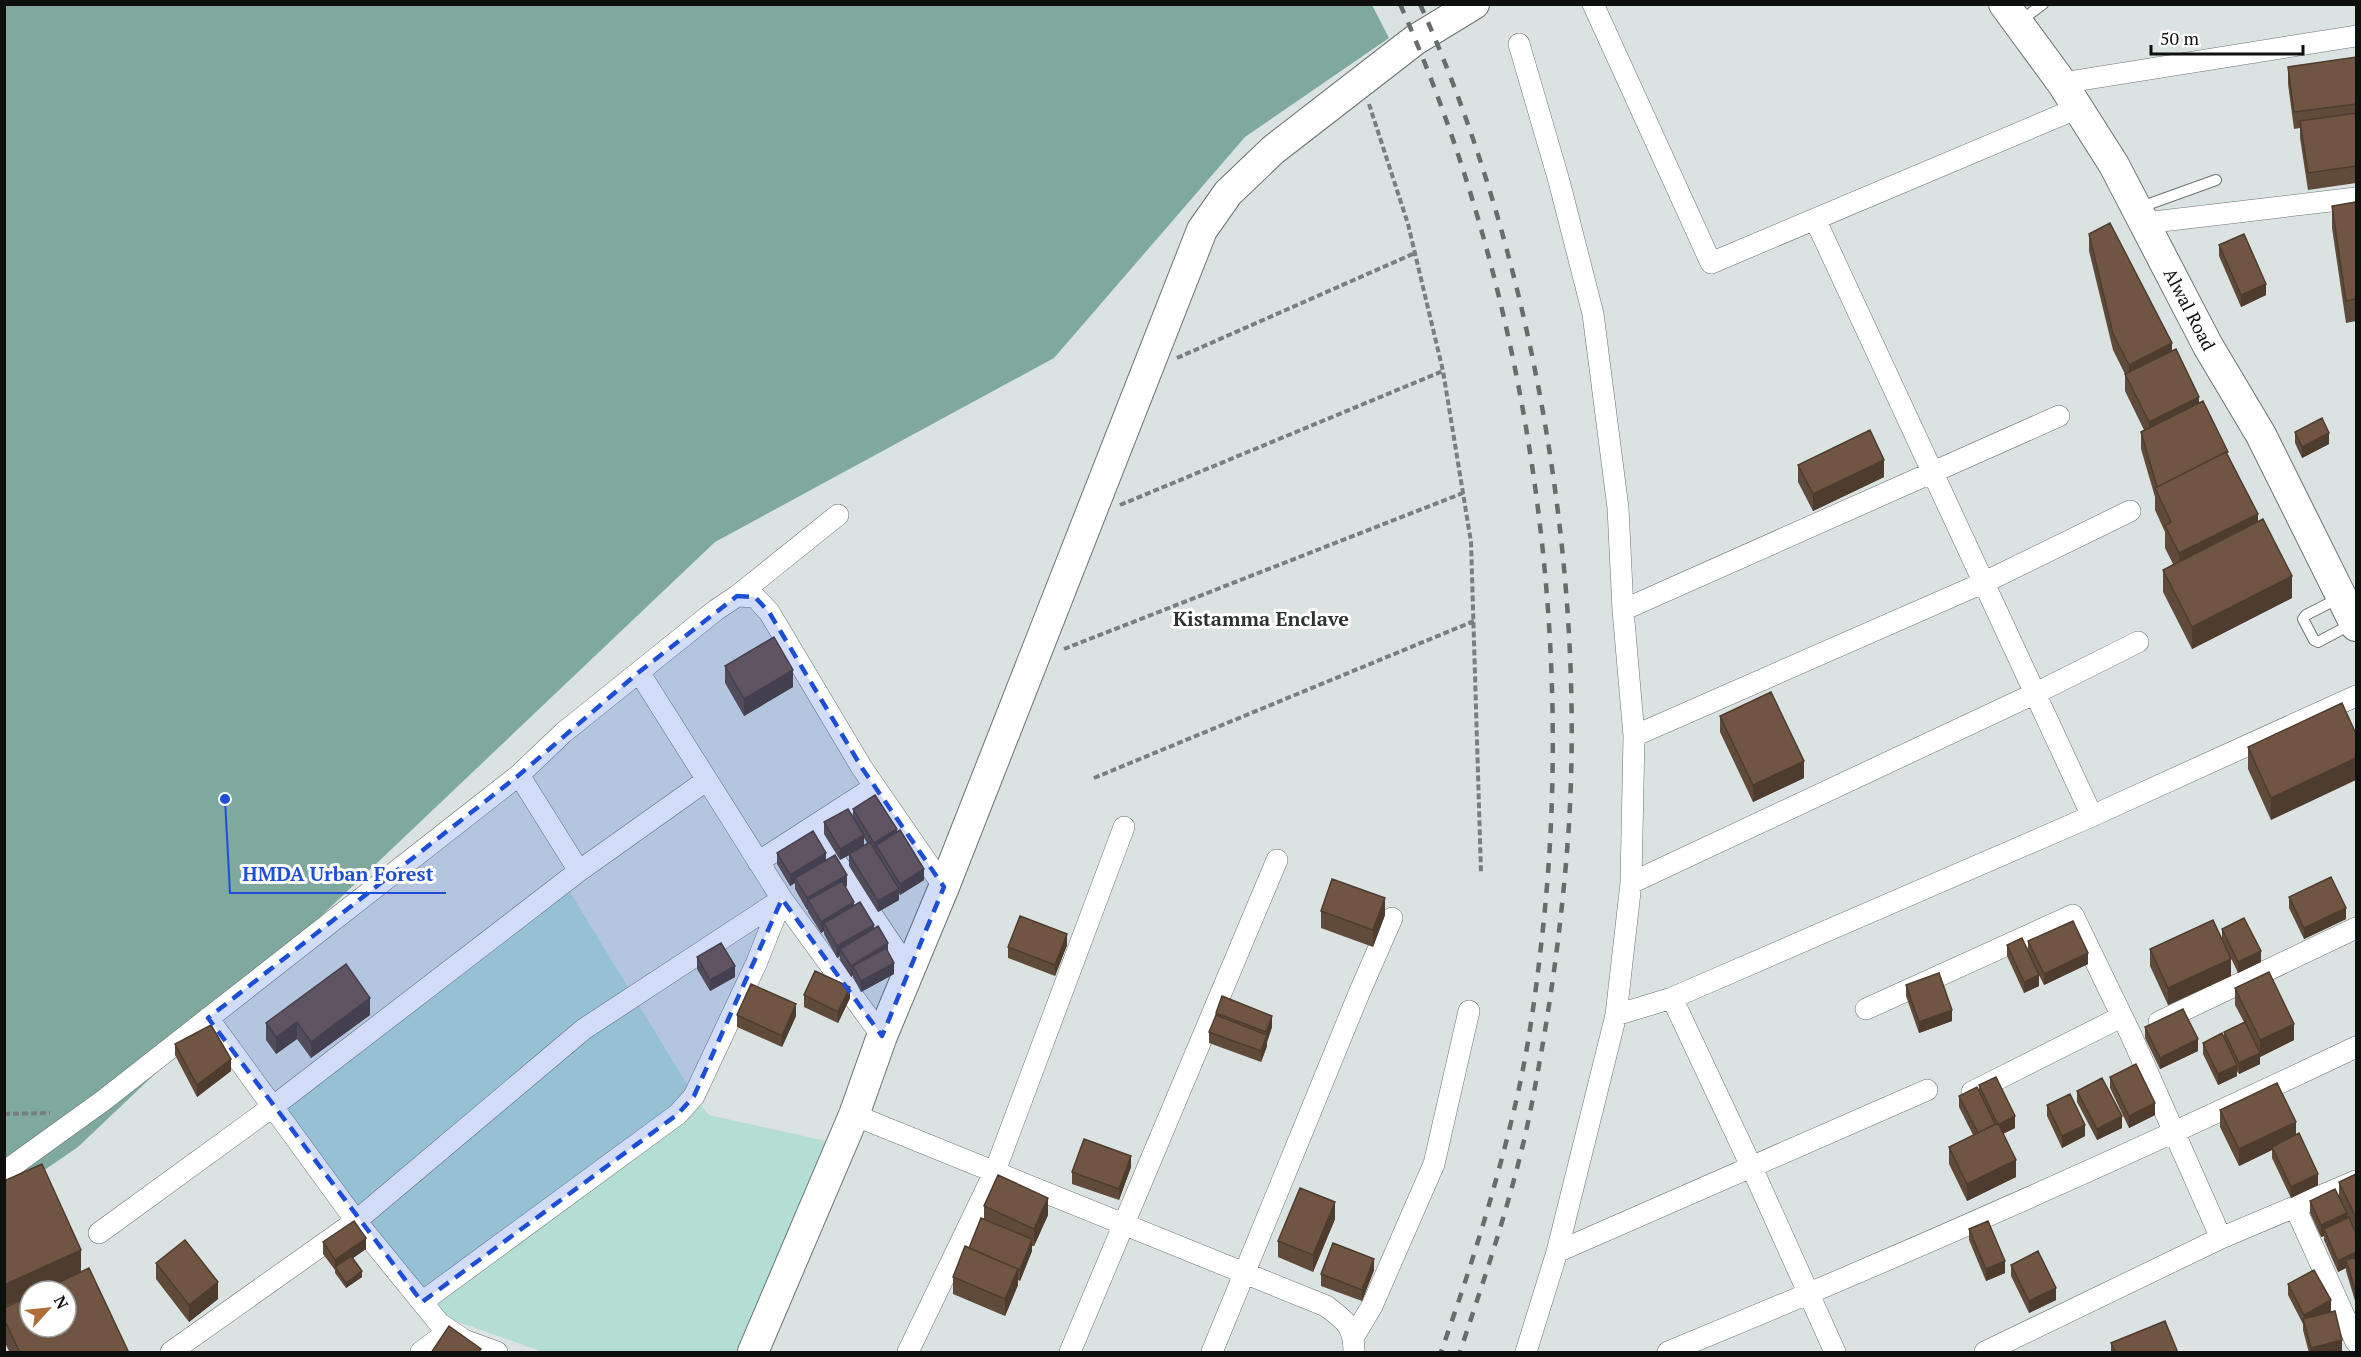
<svg xmlns="http://www.w3.org/2000/svg" width="2361" height="1357" viewBox="0 0 2361 1357" font-family="'PT Serif',serif">
<rect width="100%" height="100%" fill="#dae3e1"/>
<path fill="#b4ddd4" d="M567 887 694 1096 709 1115 826 1141 741 1352H543L436 1314 280 1104Z"/>
<path fill="#7fa89f" d="M5 5H1372L1389 38 1245 137 1054 358 715 542 78 1147 5 1197Z"/>
<g fill="none" stroke-linecap="round" stroke-linejoin="round">
<g stroke="#6b7371" stroke-width="12">
<path id="lane" d="M2019 22 2043 4
M2138 208 2216 180
M2341 597 2306 615 2303 619 2314 640 2318 642 2352 624"/>
</g>
<g stroke="#6b7371" stroke-width="22">
<path id="street" d="M1593 4 1711 263 2078 108
M1519 44 1559 181 1593 314 1618 508 1623 610 1634 736 1631 883 1616 1015 1672 998 2092 816 2356 696
M2062 83 2356 36
M1815 219 2092 816
M2145 223 2356 198
M737 596 838 515
M1623 610 2059 416
M639 672 782 899 882 1036
M1634 736 1985 582 2130 511
M519 775 579 871
M813 827 909 970
M758 862 874 787
M1631 883 2036 693 2138 642
M1672 998 1752 1168 1835 1352
M1866 1009 2073 915 2131 1035 2221 1238
M208 1018 356 1221 439 1323 464 1340 497 1352
M2159 1022 2356 928
M1972 1092 2121 1017
M854 1115 1326 1306C1346 1321 1354 1326 1354 1352
M4 1172 104 1100 519 775 563 733 716 610 737 596 755 597 769 612 862 768 944 887
M2295 1207 2356 1342
M99 1233 279 1102 579 871 707 780
M1557 1252 1927 1090
M422 1302 678 1114 694 1096 756 964 782 899
M1354 1336 1372 1306 1434 1164 1469 1011
M171 1352 356 1221 584 1029 782 899
M421 1352 449 1331
M908 1352 995 1171 1124 827
M1070 1352 1277 860
M1212 1352 1360 991 1392 918
M1526 1352 1557 1252 1616 1015
M1668 1352C1900 1257 2129 1155 2356 1047
M1985 1352 2221 1238 2356 1181"/>
</g>
<g stroke="#6b7371" stroke-width="32">
<g id="secondary">
<path id="s1" d="M2004 4 2062 83 2114 165 2208 346 2261 435 2356 626"/>
<path d="M753 1352 854 1115 882 1036 944 887 1202 230 1228 193 1273 150 1415 40 1474 4"/>
</g>
</g>
<path stroke="#797f7e" stroke-width="4" stroke-dasharray="6 3" stroke-linecap="butt" d="M1369 104 1408 224 1443 371 1471 542 1481 873
M1177 358 1415 253
M1120 505 1443 371
M1064 649 1463 493
M1094 778 1474 621
M4 1114 50 1113"/>
<use href="#lane" stroke="#fff" stroke-width="10"/>
<use href="#street" stroke="#fff" stroke-width="21"/>
<use href="#secondary" stroke="#fff" stroke-width="30"/>
<path stroke="#676d6b" stroke-width="4.5" stroke-dasharray="10 10" stroke-linecap="butt" d="M1400 4C1525 286 1576 622 1543 928 1537 983 1530 1039 1518 1093 1498 1181 1471 1268 1441 1352
M1420 4C1530 249 1585 556 1569 824 1563 914 1551 1004 1534 1092 1518 1181 1488 1267 1460 1352"/>
</g>
<path fill="#604a39" fill-rule="evenodd" d="M2356 57V183L2308 190 2300 138V128L2294 129 2288 84V67Z
M2356 202V321L2346 323 2332 228V206Z
M2089 234 2172 351 2228 455 2292 598 2192 649 2163 592V570L2173 564 2165 548V532L2155 510V497L2141 449V432L2144 430 2125 391V374L2113 350 2089 251Z
M2219 245 2266 295 2241 307 2219 256Z
M2295 432 2329 444 2302 458 2295 443Z
M1798 465 1884 477 1813 511 1798 482Z
M725 666 793 687 744 716 725 683Z
M2342 703 2271 820 2248 769V747Z
M1720 716 1804 778 1753 802 1720 732Z
M853 809 897 832 924 880 900 895 899 893V900L878 912 849 866V855L840 860 824 834V822L853 817ZM864 838 867 843 864 846Z
M777 853 826 860 847 886 845 887 854 905 874 928 888 953 894 974 861 992 853 977V975L851 977 840 960V956L837 958 824 934V931L821 933 808 912V909L807 910 795 889V883L790 886 777 864Z
M2289 897 2346 919 2304 939 2289 908Z
M1321 911 1385 915 1373 947 1321 928Z
M2222 929 2261 962 2238 973 2231 958V976L2168 1005 2150 966V949L2222 939Z
M2028 941 2088 964 2044 985 2039 975V986L2024 993 2007 956V945L2028 952Z
M1067 945 1055 976 1008 958V947Z
M697 957 735 977 710 991 697 969Z
M1906 985 1952 1021 1919 1033 1906 996Z
M2235 988 2294 1040 2260 1057V1056V1064L2239 1074 2237 1071V1076L2218 1085 2203 1054V1043L2224 1036V1032L2244 1022 2235 1005Z
M804 995 850 998 838 1023 804 1007Z
M1216 1013 1272 1027 1267 1042V1046L1261 1062 1209 1043V1032L1216 1016Z
M370 1015 311 1058 297 1039 276 1054 266 1040V1023Z
M737 1015 796 1016 782 1047 737 1027Z
M2145 1027 2198 1051 2160 1069 2145 1038Z
M175 1044 231 1071 197 1097 175 1055Z
M2110 1077 2155 1115 2129 1128 2110 1088Z
M1979 1085 2015 1128 2003 1134 2016 1177 1967 1201 1949 1164V1147L1973 1135 1959 1107V1096L1979 1090Z
M2077 1091 2122 1128 2097 1140 2077 1102Z
M2047 1105 2085 1136 2062 1148 2047 1116Z
M2220 1110 2296 1134 2318 1185 2291 1198 2272 1158V1150L2239 1166 2220 1127Z
M1131 1167 1119 1200 1072 1184V1172Z
M2356 1174V1304L2346 1271V1268L2338 1272 2324 1240V1236L2321 1237 2310 1213V1201L2339 1198V1182Z
M4 1181 81 1272 129 1353H10L4 1341V1308L30 1296 4 1307Z
M984 1206 1048 1215 1034 1246H1032V1251L1020 1281 1018 1280V1285L1005 1316 953 1294V1277L969 1248 984 1219Z
M1335 1219 1313 1272 1278 1257V1241Z
M1969 1229 2005 1273 1986 1281 1969 1240Z
M323 1242 366 1249 353 1258 362 1277 346 1288 335 1273V1270L323 1254Z
M156 1263 218 1299 189 1322 156 1279Z
M2011 1265 2056 1300 2029 1313 2011 1276Z
M1374 1270 1362 1301 1321 1286V1274Z
M2288 1284 2331 1312 2329 1313 2342 1352 2338 1353H2309L2303 1330V1324L2288 1295Z
M2111 1343 2178 1353H2111Z"/>
<path fill="#4e3c2e" d="M2266 284V295L2241 307V295Z
M2172 343V360L2129 382V365Z
M2199 397V414L2149 439V422Z
M2329 433V444L2302 458V447Z
M1884 460V477L1813 511V494Z
M2258 514V536L2179 576V553Z
M2292 576V598L2192 649V627Z
M793 670V687L744 716V699Z
M2356 758V780L2271 820V798Z
M1804 761V778L1753 802V785Z
M897 829V841L876 845V854L874 855V843Z
M864 835V847L840 860V849Z
M826 853V864L795 878V883L790 886V875Z
M924 869V880L900 895V884Z
M847 875V886L812 907 808 900V909L807 910V898Z
M899 889V900L878 912V901Z
M1385 898V915L1373 947V930Z
M854 902V914L824 923V931L821 933V922Z
M2346 908V919L2304 939V928Z
M874 925V936L840 949V956L837 958V946Z
M1067 934V945L1055 976V965Z
M888 943V954L853 966V975L851 977V966Z
M2261 951V962L2238 973V962Z
M2088 953V964L2044 985V974Z
M2231 959V976L2168 1005V988Z
M894 963V974L861 992V981Z
M735 966V977L710 991V980Z
M2039 975V986L2024 993V982Z
M850 987V998L838 1023V1012Z
M370 998V1015L311 1058V1042Z
M796 1004V1016L782 1047V1036Z
M1952 1010V1021L1919 1033V1022Z
M1272 1016V1027L1267 1042V1046L1261 1062V1051L1266 1037V1032Z
M297 1022V1039L276 1054V1037Z
M2294 1024V1040L2260 1057V1040Z
M2198 1039V1051L2160 1069V1058Z
M2260 1053V1064L2239 1074V1063Z
M231 1059V1071L197 1097V1085Z
M2237 1065V1076L2218 1085V1074Z
M2155 1103V1115L2129 1128V1116Z
M2015 1116V1128L1998 1136V1125Z
M2122 1116V1128L2097 1140V1129Z
M2296 1122V1138L2272 1147V1150L2239 1166V1149Z
M2085 1125V1136L2062 1148V1136Z
M1131 1156V1167L1119 1200V1189Z
M2016 1160V1177L1967 1201V1184Z
M2318 1174V1185L2291 1198V1187Z
M1048 1198V1215L1034 1246V1229Z
M1335 1202V1219L1313 1272V1255Z
M2347 1213V1225L2324 1229V1236L2321 1237V1225Z
M366 1238V1249L337 1269 335 1267V1271V1260Z
M1032 1239V1251L1020 1281V1270Z
M81 1250V1272L40 1291H30V1296L4 1307V1285Z
M2356 1252V1264L2346 1260V1268L2338 1272V1261Z
M1374 1259V1270L1362 1301V1290Z
M2005 1261V1273L1986 1281V1269Z
M1018 1269V1285L1005 1316V1299Z
M362 1271V1277L346 1288V1283Z
M218 1282V1299L189 1322V1305Z
M2056 1288V1300L2029 1313V1301Z
M2331 1300V1312L2305 1326 2304 1315Z
M2342 1340V1352L2338 1353H2311V1348Z"/>
<path fill="#705642" stroke="#4e3c2e" stroke-width="1.5" d="M2356 57V104L2294 112 2288 67Z
M2356 113V166L2308 173 2300 121Z
M2356 202V299L2346 301 2332 206Z
M2110 223 2172 343 2129 365 2113 334 2089 234Z
M2244 234 2266 284 2241 295 2219 245Z
M2176 349 2199 397 2149 422 2125 374Z
M2203 401 2228 452 2227 453 2226 452 2157 487 2141 432Z
M2322 418 2329 433 2302 447 2295 432Z
M1870 430 1884 460 1813 494 1798 465Z
M2226 452 2258 514 2179 553 2165 526 2171 522 2155 488Z
M2263 519 2292 576 2192 627 2163 570Z
M774 637 793 670 744 699 725 666Z
M1771 692 1804 761 1753 785 1720 716Z
M2342 703 2356 734V758L2271 798 2248 747Z
M875 795 897 829 874 843 853 809Z
M848 809 864 835 840 849 824 822Z
M900 830 924 869 900 884 876 845Z
M813 831 826 853 790 875 777 853Z
M870 842 899 889 878 901 849 854Z
M835 855 847 875 807 898 795 878Z
M2331 877 2346 908 2304 928 2289 897Z
M1332 879 1385 898 1373 930 1321 911Z
M842 881 854 902 821 922 808 900Z
M860 902 874 925 837 946 824 923Z
M1020 916 1067 934 1055 965 1008 947Z
M2244 918 2261 951 2238 962 2222 929Z
M2213 920 2231 959 2168 988 2150 949Z
M2073 921 2088 953 2044 974 2028 941Z
M878 926 888 943 851 966 840 949Z
M2022 938 2039 975 2024 982 2007 945Z
M721 943 735 966 710 980 697 957Z
M886 948 894 963 861 981 853 966Z
M346 964 370 998 311 1042 297 1022 276 1037 266 1023Z
M815 971 850 987 838 1012 804 995Z
M2269 972 2294 1024 2260 1040 2235 988Z
M1939 973 1952 1010 1919 1022 1906 985Z
M751 984 796 1004 782 1036 737 1015Z
M1222 996 1272 1016 1266 1032 1216 1013Z
M2183 1009 2198 1039 2160 1058 2145 1027Z
M1216 1015 1267 1035 1261 1051 1209 1032Z
M2245 1022 2260 1053 2239 1063 2224 1032Z
M211 1025 231 1059 197 1085 175 1044Z
M2222 1033 2237 1065 2218 1074 2203 1043Z
M2136 1064 2155 1103 2129 1116 2110 1077Z
M1996 1077 2015 1116 1998 1125 1979 1085Z
M2102 1078 2122 1116 2097 1129 2077 1091Z
M2277 1083 2296 1122 2239 1149 2220 1110Z
M1977 1087 1995 1124 1978 1133 1959 1096Z
M2070 1094 2085 1125 2062 1136 2047 1105Z
M1998 1123 2016 1160 1967 1184 1949 1147Z
M2299 1133 2318 1174 2291 1187 2272 1147Z
M1084 1139 1131 1156 1119 1189 1072 1172Z
M42 1164 81 1250 4 1285V1181Z
M2356 1174V1218L2339 1182Z
M998 1175 1048 1198 1034 1229 984 1206Z
M1300 1188 1335 1202 1313 1255 1278 1241Z
M2335 1189 2347 1213 2321 1225 2310 1201Z
M2349 1217 2356 1234V1252L2338 1261 2324 1229Z
M981 1218 1032 1239 1020 1270 969 1248Z
M354 1221 366 1238 335 1260 323 1242Z
M1988 1221 2005 1261 1986 1269 1969 1229Z
M185 1240 218 1282 189 1305 156 1263Z
M1333 1243 1374 1259 1362 1290 1321 1274Z
M965 1246 1018 1269 1005 1299 953 1277Z
M2038 1251 2056 1288 2029 1301 2011 1265Z
M351 1256 362 1271 346 1283 335 1267Z
M2356 1257V1293L2346 1260Z
M89 1268 129 1353H20L4 1319V1308L30 1296V1327H66V1291H41Z
M2314 1270 2331 1300 2304 1315 2288 1284Z
M2335 1311 2342 1340 2311 1348 2303 1319Z
M2165 1321 2178 1353H2116L2111 1343Z
M449 1326 481 1349 478 1353H431Z"/>
<path fill="#1d4ed8" fill-opacity="0.2" stroke="#1d4ed8" stroke-width="4.5" stroke-dasharray="12 8" stroke-linejoin="round" d="M737 596 755 597 769 612 862 768 944 887 882 1036 782 899 694 1096 678 1114 422 1302 208 1018 519 775 639 672Z"/>
<g text-anchor="middle" stroke-width="6" stroke-linejoin="round" paint-order="stroke">
<g font-size="18" fill="#0d100f" stroke="#fff">
<text dy="6" stroke="none"><textPath href="#s1" startOffset="358">Alwal Road</textPath></text>
</g>
<g font-size="20" font-weight="bold" fill="#2b3230" stroke="#fff">
<text x="1261" y="626">Kistamma Enclave</text>
</g>
</g>
<path fill="none" stroke="#1d4ed8" stroke-width="2" d="M225 799L230 893H446"/>
<circle fill="#1d4ed8" stroke="#fff" stroke-width="2" cx="225" cy="799" r="6"/>
<g font-size="20" text-anchor="middle" font-weight="bold" fill="#1d4ed8" stroke="#fff" stroke-width="6" stroke-linejoin="round" paint-order="stroke">
<text x="338" y="881">HMDA Urban Forest</text>
</g>
<rect width="2361" height="1357" fill="none" stroke="#0d100f" stroke-width="12"/>
<g transform="translate(48 1309) rotate(63)"><circle r="28" fill="#ffffff" stroke="#9e9f9f" stroke-width="1.5"/>
<path d="M0-4.5L10 22L0 15L-10 22Z" fill="#af6e38"/>
<text y="-9" font-size="16" font-weight="bold" text-anchor="middle" fill="#0d100f">N</text>
</g>
<path d="M2151 45v9h152v-9" fill="none" stroke="#0d100f" stroke-width="3"/>
<text x="2160" y="45" font-size="18" fill="#0d100f" stroke="#ffffff" stroke-width="4.5" paint-order="stroke">50 m</text>
</svg>
